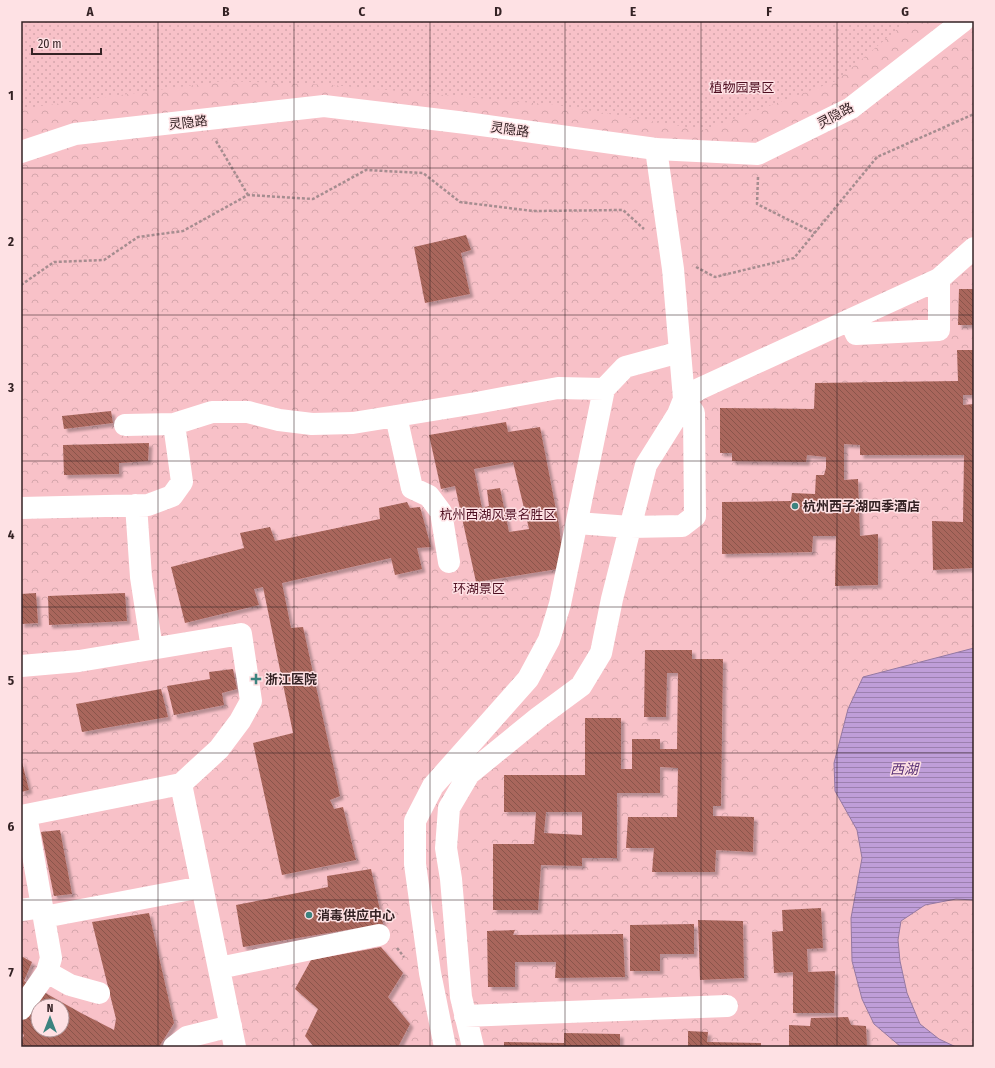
<svg xmlns="http://www.w3.org/2000/svg" width="995" height="1068" viewBox="0 0 995 1068" font-family="'Fira Sans Condensed','Noto Sans SC',sans-serif">
<defs>
<pattern id="park-crowns" width="20" height="18" patternUnits="userSpaceOnUse"><rect width="20" height="18" fill="#f8c1c8"/><path d="M2 6a3 3 0 1 1 6 0M12 15a3 3 0 1 1 6 0" fill="none" stroke="#d5a6ac"/></pattern>
<pattern id="garden-dots" width="8" height="8" patternUnits="userSpaceOnUse"><rect width="8" height="8" fill="#f8c1c8"/><path d="M2 2h.1M6 6h.1" fill="none" stroke="#d5a6ac" stroke-width="1.8" stroke-linecap="round"/></pattern>
<pattern id="water-rules" width="6" height="5" patternUnits="userSpaceOnUse"><rect width="6" height="5" fill="#bf9ed8"/><path d="M0 2.5h6" fill="none" stroke="#9c80af"/></pattern>
<pattern id="building-back-hatch" width="6" height="6" patternUnits="userSpaceOnUse"><rect width="6" height="6" fill="#a9665c"/><path d="M-1 5l2 2M0 0l6 6M5-1l2 2" fill="none" stroke="#8a544c"/></pattern>
<filter id="shadow"><feDropShadow dx="3.5" dy="3.5" stdDeviation="1" flood-color="#0004"/></filter>
</defs>
<rect width="100%" height="100%" fill="#fee1e4"/>
<path fill="url(#park-crowns)" fill-rule="evenodd" d="M21 21H974V1047H21ZM38 1006H62V1030H38Z"/>
<path fill="url(#garden-dots)" d="M21 21H907L836 81 704 130 556 105 331 85 224 81 26 108 21 111Z"/>
<path fill="url(#water-rules)" stroke="#9579a2" d="M974 648V900L956 899 925 905 901 921 898 940 900 961 907 993 920 1024 939 1039 956 1047H901L874 1024 862 999 852 961 851 918 862 858 857 830 835 791 834 763 848 709 863 677Z"/>
<path fill="url(#building-back-hatch)" fill-rule="evenodd" filter="url(#shadow)" d="M466 235 471 250 461 253 470 294 425 303 414 247Z
M959 289H974V325H958Z
M957 350H974V395H963V405L974 404V568L933 570 932 521 963 522 964 455H860V445L844 444V480L858 479 860 536 878 534V585L835 586 836 536H813L812 552 722 554V502L791 501 792 493 815 494 816 475H824L826 468V457L807 455 806 462 732 461V453H720V408L814 409 815 383 958 381Z
M111 411 113 423 64 429 62 416Z
M506 422 508 432 540 427 559 525 564 568 476 582 455 486 441 489 429 435ZM513 462 529 529 509 532 500 488 487 490 489 506 482 508 474 469Z
M149 443 148 461 119 463V474L64 475 63 445Z
M407 502 410 508 420 507 431 547 417 548 422 569 395 575 391 558 282 583 291 628 303 627 340 796 330 800 334 809 343 807 356 860 282 875 253 743 293 733 263 587 254 589 259 605 185 623 171 567 244 548 240 533 270 527 275 541 380 519 379 508Z
M36 593 38 623 21 624V594Z
M125 593 127 621 49 625 48 596Z
M645 650H692V659H723L721 806H713V816L754 817 753 852 716 850 715 872H652L654 848H626L628 817H677L678 768 660 767V793H617V858H582V866L541 865 538 910H493V844H534L536 812H504V775H585V718H621V769H632V739H660V749H677L678 673H667L666 717H644ZM546 812H582V835L544 833Z
M233 669 237 689 222 693 224 705 174 715 167 686 210 679 209 672Z
M161 689 168 717 82 732 76 704Z
M21 758 29 790 21 792Z
M60 830 72 894 54 896 41 832Z
M371 869 383 924 243 947 236 905 328 887 327 876Z
M821 908 823 948 807 949 808 972 835 971 834 1013H793V972L774 973 772 932 783 931 782 910Z
M149 913 174 1023 159 1047H21V1043L24 1035 21 1032V956L32 962 24 981 81 1013 114 1030 116 1019 92 922ZM38 1006H62V1030H38Z
M698 920 743 921 744 978 700 980Z
M694 924V954H660V971H630V925Z
M515 930 513 935 623 934 625 977 555 978 556 962H515V987H488L487 931Z
M381 947 403 973 388 997 410 1024 398 1047H314L305 1036 318 1009 295 989 311 960Z
M848 1017 851 1025 866 1026 867 1047H789V1025L810 1026 811 1018Z
M688 1031 708 1032 707 1042 761 1043V1047H688Z
M564 1033 620 1034V1047H504V1042L564 1043Z"/>
<g fill="none" stroke-linecap="round" stroke-linejoin="round">
<path stroke="#a68d90" stroke-width="2.5" stroke-dasharray="3 2" stroke-linecap="butt" d="M216 141 248 195
M758 177 757 204 815 233
M696 267 715 277 794 258 877 157 974 114
M21 285 54 262 104 260 138 237 183 231 248 195 313 199 366 170 423 173 460 202 533 211 623 210 644 229
M397 948 404 957"/>
<path stroke="#fff" stroke-width="22" d="M850 320 856 334 939 330V279
M396 416 412 488 429 496 441 512 449 562
M125 425 174 424 212 412H248L279 420 312 424 353 423 476 403 558 388 604 389
M136 505 141 577 152 649
M21 508 148 505 172 496 182 482 174 424
M577 523 630 527 682 526 695 516 694 413 684 399 673 269 656 149
M21 666 79 661 241 634 251 701 240 721 219 749 181 784 21 816
M181 784 235 1047
M21 910 42 907
M44 917 202 887
M219 968 379 935
M47 972 70 985 99 993
M21 1009 47 972 51 958 26 815
M465 1016 727 1006
M174 1047 187 1037 231 1026
M445 1047 430 973 415 864V821L433 786 528 679 549 640 560 604 604 389 625 367 680 352
M473 1047 461 997 451 879 446 848 449 808 469 774 539 717 581 686 601 653 612 599 646 465 678 414 684 399 699 389 939 279 974 248"/>
<path stroke="#fff" stroke-width="22" d="M21 152 75 134 324 106 466 123 656 149 758 154 851 108 963 21"/>
</g>
<path fill="none" stroke="#342224" stroke-width="1" stroke-opacity="0.55" d="M158 21V1047M294 21V1047M430 21V1047M565 21V1047M701 21V1047M837 21V1047M21 168H974M21 315H974M21 461H974M21 607H974M21 753H974M21 900H974"/>
<g fill="#3c837f" stroke="#fee1e4" stroke-width="1.5">
<circle cx="795" cy="506" r="4"/>
<path d="M254 673h4v4h4v4h-4v4h-4v-4h-4v-4h4z"/>
<circle cx="309" cy="915" r="4"/>
</g>
<g text-anchor="middle" stroke-width="3" stroke-linejoin="round" paint-order="stroke">
<g font-size="13" fill="#4d0d1f" stroke="#fee1e4">
<text x="742" y="92">植物园景区</text>
<text x="498" y="519">杭州西湖风景名胜区</text>
<text x="479" y="593">环湖景区</text>
</g>
<g font-size="13" fill="#342224" stroke="#fee1e4">
<text transform="translate(835 115) rotate(-28)" y="5">灵隐路</text>
<text transform="translate(188 122) rotate(-6)" y="5">灵隐路</text>
<text transform="translate(510 129) rotate(8)" y="5">灵隐路</text>
</g>
<g font-size="13" font-weight="bold" fill="#342224" stroke="#fee1e4" text-anchor="start">
<text x="803" y="511">杭州西子湖四季酒店</text>
<text x="265" y="684">浙江医院</text>
<text x="317" y="920">消毒供应中心</text>
</g>
<g font-size="14" font-style="italic" fill="#5a3176" stroke="#fee1e4">
<text x="904" y="774">西湖</text>
</g>
</g>
<rect width="995" height="1068" fill="none" stroke="#fee1e4" stroke-width="44"/>
<g transform="translate(50 1018)"><circle r="19" fill="#fee1e4" stroke="#ad9597"/>
<path d="M0-3L7 15L0 10L-7 15Z" fill="#3c837f"/>
<text y="-6" font-size="11" font-weight="bold" text-anchor="middle" fill="#342224">N</text>
</g>
<path d="M32 48v6h69v-6" fill="none" stroke="#342224" stroke-width="2"/>
<text x="38" y="48" font-size="12" fill="#342224" stroke="#fee1e4" stroke-width="3" paint-order="stroke">20 m</text>
<rect x="22" y="22" width="951" height="1024" fill="none" stroke="#342224" stroke-width="1.5"/>
<g font-size="13" text-anchor="middle" font-weight="bold" fill="#342224">
<text x="90" y="16">A</text>
<text x="226" y="16">B</text>
<text x="362" y="16">C</text>
<text x="498" y="16">D</text>
<text x="633" y="16">E</text>
<text x="769" y="16">F</text>
<text x="905" y="16">G</text>
<text x="11" y="100">1</text>
<text x="11" y="246">2</text>
<text x="11" y="392">3</text>
<text x="11" y="539">4</text>
<text x="11" y="685">5</text>
<text x="11" y="831">6</text>
<text x="11" y="977">7</text>
</g>
</svg>
